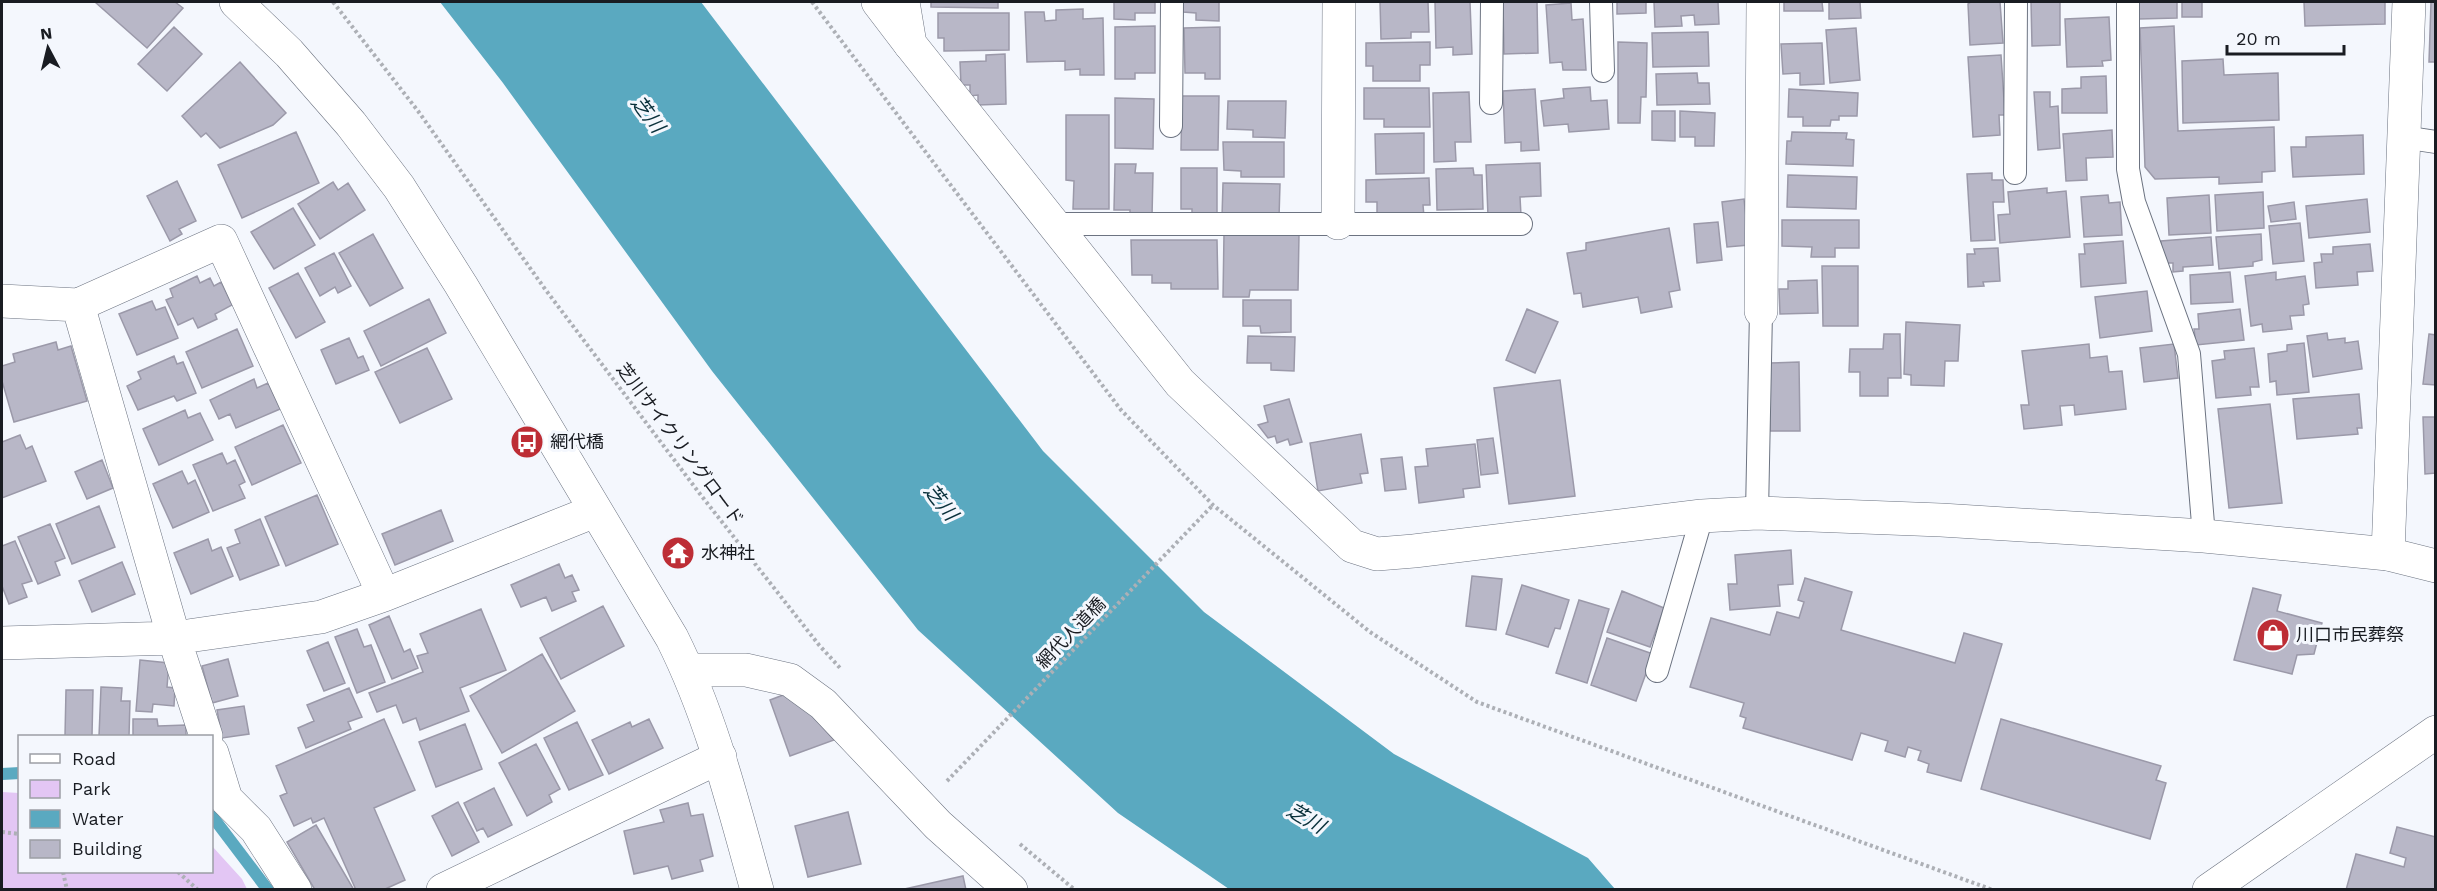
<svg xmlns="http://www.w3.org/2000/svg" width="2437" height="891" viewBox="0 0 2437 891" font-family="'Work Sans','Noto Sans JP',sans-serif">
<rect width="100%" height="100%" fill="#f4f7fd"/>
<path fill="#e3c6f4" d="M2 792 19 793 20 872H212V846L242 879 247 889H2Z"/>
<path fill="#5aa9c0" d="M440 2H701L1043 451 1204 612 1394 754 1588 858 1615 889H1229L1118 813 918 630 712 371 503 83Z"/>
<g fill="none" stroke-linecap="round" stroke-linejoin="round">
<path stroke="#5aa9c0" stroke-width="12" d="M2 774 20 773
M212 816 268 890"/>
</g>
<path fill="#b8b7c7" stroke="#9b99a9" stroke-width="1.5" d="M95 2H175L183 8 147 48Z
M931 2H998V8L931 7Z
M1114 2H1155V13H1135V20L1114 19Z
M1183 2H1219V21L1196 20V13L1183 12Z
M1380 2H1428L1429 32H1411V38L1381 39Z
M1435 2H1470L1472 54 1453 55V47L1436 48Z
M1503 2H1537L1538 53 1504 54Z
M1617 2H1646V13L1617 14Z
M1654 2H1718L1719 24 1695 25 1694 15 1681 16 1682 26 1655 27Z
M1784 2H1822L1823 11H1784Z
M1829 2H1860L1861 18 1829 19Z
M1971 2H2000L2003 43 1970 45 1968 4Z
M2031 2H2060V45L2032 46Z
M2138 2H2177V18L2139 19Z
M2182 2H2202V17H2182Z
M2304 2H2385V24L2305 26Z
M2431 2H2436V62H2429Z
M1571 3 1572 20 1583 19 1586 70H1563L1562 62 1550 63 1546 5Z
M1083 9V19L1103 18 1104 75H1080V69L1065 70V61L1027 62 1025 12H1044L1045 21 1056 20V10Z
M938 13H1009V50L944 51V38H938Z
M2109 17 2111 60 2102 61 2103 66 2067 67 2065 19Z
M1155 26V73H1135V79H1115V27Z
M2174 26 2178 131 2274 127 2275 171 2262 172V182L2219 184V177L2155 179 2145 167 2140 28Z
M174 27 202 54 167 91 138 64Z
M1220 27V79H1205V73H1185L1184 28Z
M1856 28 1860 80 1830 83 1826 30Z
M1708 32 1709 66 1653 67 1652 33Z
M1430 42V65H1420V81H1373V66H1366V43Z
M1618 42 1647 43 1646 97H1641L1640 123H1618Z
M1822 43 1824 84 1800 85V73L1783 74 1781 44Z
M1005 54 1006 104 978 105V95L970 96V85H961L960 62 986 61V55Z
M2001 55 2005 115H1999L2000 135 1973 137 1968 57Z
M2223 59 2224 75 2278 73 2279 120 2183 123 2182 61Z
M240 62 286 113 273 125 220 148 206 133 201 137 182 116Z
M1697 73 1698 83H1709L1710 104 1657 105 1656 74Z
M2106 76 2107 113H2062V89L2081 88V77Z
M1590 87 1591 101 1607 100 1609 129 1569 132 1568 124 1544 126 1541 101 1564 98 1563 89Z
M1364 88H1429L1430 127H1384V119H1364Z
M1535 89 1539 150 1521 151V142L1505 143 1503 91Z
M1789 89 1858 93 1857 116H1839V120H1831L1830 126H1803V117H1788Z
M1469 92 1471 142H1455L1456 161 1434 162 1433 93Z
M2034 92H2050V107L2058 106 2060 148 2038 150Z
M1182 96H1219L1218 150H1181Z
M1115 98 1154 99 1153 149 1115 148Z
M1228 101H1286L1285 138 1253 137V130L1227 129Z
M1652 111H1675V141L1652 140Z
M1680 111 1715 113 1714 146H1695V137H1680Z
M1066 115H1109V209H1073L1074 181 1066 180Z
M2112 130 2113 157 2086 158 2087 180 2066 181 2063 134Z
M296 132 319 183 242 218 218 165Z
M1792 132 1847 133 1846 139 1854 140 1853 166 1786 164 1787 141H1791Z
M1424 133V173L1376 174 1375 134Z
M2363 135 2364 174 2293 177 2291 147H2306V137Z
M1223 142H1284V177H1241V171L1224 170Z
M1540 163 1541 196 1520 197 1521 215 1488 216 1486 165Z
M1115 164H1136L1135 173H1153L1152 217 1130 216V210H1114Z
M1181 168H1217V216H1192V209H1181Z
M1473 168 1474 175H1482L1483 209 1437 210 1436 169Z
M1992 173V180H2003L2004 202H1993L1995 240 1971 241 1967 174Z
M1788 175 1857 177 1856 209 1787 207Z
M1429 178 1430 205H1423L1424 217 1377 219V202H1366V180Z
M177 181 196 221 179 229 182 234 170 241 147 196Z
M333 182 338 190 348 183 365 210 320 239 298 204Z
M1223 183 1280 184 1279 218 1222 217Z
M2047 188V193L2066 191 2070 237 2000 243 1998 215 2010 214 2008 192Z
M2263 192 2264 228 2217 231 2215 195Z
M2108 195 2109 203 2120 202 2122 235 2084 237 2081 197Z
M2209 195 2211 233 2169 235 2167 198Z
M1744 199 1749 245 1727 247 1722 202Z
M2367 199 2370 232 2309 238 2306 206Z
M2294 202 2296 219 2271 222 2268 206Z
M293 208 315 245 274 269 251 232Z
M1782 220H1859V248H1835V257H1811L1812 247 1782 246Z
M1718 222 1722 260 1697 263 1694 224Z
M2300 223 2304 261 2273 264 2269 226Z
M1669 228 1680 290 1669 292 1672 307 1641 313 1638 297 1583 307 1581 293 1574 294 1567 253 1586 250V243Z
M373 234 403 288 370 306 339 253Z
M1224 234 1299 235 1298 290H1250L1249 297H1223Z
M2261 234 2262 260 2253 262V266L2219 269 2216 237Z
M2211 237 2213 265 2183 267V271L2173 272V263H2163L2161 241Z
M1131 240H1217L1218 289H1171V283H1152V275H1132Z
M2123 241 2126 283 2081 287 2079 254H2085L2084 244Z
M2370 244 2373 271 2357 272 2358 285 2316 288 2314 263 2322 262 2321 254H2333V247Z
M1998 248 2000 281 1983 282 1984 286 1968 287 1967 254H1975L1974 249Z
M334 253 351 286 338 293 335 287 320 296 305 268Z
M1822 266H1858V326H1823Z
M2230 272 2233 302 2191 304 2190 275Z
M2276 272V280L2305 276 2309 304 2303 305 2304 315 2290 316 2292 329 2263 332 2262 324 2251 326 2245 276Z
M298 273 325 322 296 338 269 288Z
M197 276 200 283 210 278 214 286 221 282 232 305 215 314 217 319 198 328 193 318 178 325 166 300 173 297 170 289Z
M1817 280 1818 313 1780 314 1779 289H1788V281Z
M2147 291 2152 331 2100 338 2095 297Z
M429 299 446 333 381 366 364 331Z
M1243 300H1291V332L1261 333 1260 326H1243Z
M152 301 156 310 165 307 178 338 137 355 119 314Z
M1527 309 1558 322 1535 373 1506 360Z
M2240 309 2244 340 2196 345 2194 329H2199L2198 314Z
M1906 322 1960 325 1958 361H1945L1944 386 1911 385V375L1904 374Z
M237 329 253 366 202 388 186 352Z
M2327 333 2328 340 2345 338V343L2358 341 2362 369 2313 377 2307 336Z
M1884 334H1900L1901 378H1888V396H1860V372H1849L1850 349H1883Z
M2429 334 2436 335V385L2423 384Z
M1248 336 1295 337 1294 371 1271 370V363H1247Z
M349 338 358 358 363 356 369 370 336 384 321 350Z
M56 342 58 350 71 346 87 401 14 422 2 381V366L15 362 13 354Z
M2304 343 2309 392 2277 395 2276 381 2270 382 2268 354 2287 351V345Z
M2089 344 2090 358 2107 356 2109 372 2122 371 2126 409 2075 415 2074 405 2060 406 2062 425 2024 429 2021 405H2029L2022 351Z
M2174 344 2178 378 2144 382 2140 348Z
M427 348 452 399 400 423 375 372Z
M2254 348 2259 387H2250L2251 395 2216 398 2212 361 2225 359 2224 351Z
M174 356 177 364 183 362 196 393 177 401 174 396 138 410 127 386 141 379 138 372Z
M1799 362 1800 431H1770L1769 363Z
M254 379 257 388 268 383 280 409 236 428 230 414 219 419 210 400Z
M1560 380 1575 496 1509 504 1494 388Z
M2359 394 2362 428H2357L2358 434 2297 439 2293 399Z
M1289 399 1302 442 1290 445 1288 439 1277 443 1275 436 1268 438 1258 425 1268 422 1264 406Z
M2270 404 2282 503 2229 508 2218 409Z
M185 410 188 418 200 413 213 440 159 465 143 429Z
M2423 417H2436V473L2425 474Z
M283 425 301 463 252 485 235 447Z
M1361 434 1368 473 1360 474 1362 483 1318 491 1310 443Z
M20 435 26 449 32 446 46 481 2 498V442Z
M1493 438 1498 473 1481 475 1477 440Z
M1475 444 1480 487 1463 489 1464 497 1419 503 1415 467 1428 466 1426 449Z
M222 453 227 464 235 460 245 482 239 485 245 498 213 511 193 465Z
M1402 457 1406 489 1385 491 1381 459Z
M102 460 113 488 87 499 75 472Z
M182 471 188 484 195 480 209 512 173 528 153 484Z
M317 495 338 544 286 566 265 517Z
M99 506 115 547 72 564 56 524Z
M441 510 453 541 395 565 382 534Z
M260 519 279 565 240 580 227 548 240 543 235 530Z
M50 524 65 558 55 562 60 575 38 584 18 537Z
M208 539 212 551 221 547 233 576 191 594 174 553Z
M15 541 32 581 22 584 27 597 9 604 2 586V546Z
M1791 550 1793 584 1778 585 1780 606 1730 610 1728 584H1737L1735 555Z
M122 562 135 594 92 612 79 581Z
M559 564 565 578 572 575 579 590 572 592 576 601 552 611 546 597 521 607 511 585Z
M1472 576 1502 579 1496 630 1466 626Z
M1805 578 1852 592 1841 630 1955 663 1964 633 2002 644 1961 781 1927 772 1929 764 1918 760 1921 751 1908 747 1905 757 1885 751 1888 741 1861 733 1852 760 1743 728 1746 718 1740 716 1744 703 1690 687 1711 618 1770 635 1777 612 1799 618 1804 602 1798 600Z
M1522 585 1569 600 1560 629 1555 628 1548 647 1506 634Z
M2253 588 2281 595 2277 611 2322 623 2314 654 2297 655 2292 674 2234 660Z
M1622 591 1664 608 1650 647 1607 632Z
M1579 600 1609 609 1587 683 1556 673Z
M603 606 624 646 561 679 540 638Z
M481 609 506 670 460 688 469 711 420 730 416 718 403 723 396 705 377 712 369 693 423 672 417 656 428 653 420 634Z
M389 616 404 652 410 649 418 668 392 679 369 625Z
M357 629 364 647 371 645 385 682 357 693 335 637Z
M1607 638 1653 654 1636 701 1591 685Z
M328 642 345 683 324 691 307 651Z
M542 654 575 711 502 753 470 696Z
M228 659 238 696 212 703 202 666Z
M140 660 169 663 167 687 175 688 174 706 153 704 152 712 136 711Z
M101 687 122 688 121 701H130L129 736H99Z
M349 688 362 717 348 722 351 729 306 748 298 728 314 721 307 705Z
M66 690H93L92 736H65Z
M791 692 834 740 790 756 770 700Z
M244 706 249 734 222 738 217 710Z
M133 719H157L158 726 186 725V736H133Z
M384 719 415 790 374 808 405 880 383 890H356L324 818 313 823 311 818 294 826 280 796 287 793 276 766Z
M649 719 663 748 609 774 592 740 630 722 632 727Z
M2001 719 2161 766 2156 780 2166 783 2150 839 1981 789Z
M577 722 603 775 569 790 544 738Z
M465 724 482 769 436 787 419 742Z
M536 744 560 789 549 795 552 802 527 816 499 763Z
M494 788 512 825 488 837 483 828 477 831 464 803Z
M458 802 479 842 452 856 432 816Z
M688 803 691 816 703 814 713 856 700 860 703 871 672 879 668 866 634 874 624 831 664 822 660 810Z
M848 812 861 864 808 877 795 826Z
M316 825 354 890H315L287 842Z
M2397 827 2436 837V890H2346L2356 854 2404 867 2406 858 2390 853Z
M963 876 966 890H900Z"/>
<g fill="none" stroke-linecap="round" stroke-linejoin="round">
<g stroke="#6c7381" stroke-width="24">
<path id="lane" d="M1601 2 1603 71
M2128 2V169L2134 202 2189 354 2204 536
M1491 103 1492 2
M1171 126 1172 2
M2403 137 2436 142
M2015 173 2016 2
M1054 224H1521
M1757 513 1761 311
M1657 671 1702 516"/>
</g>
<g stroke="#6c7381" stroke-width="34">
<path id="street" d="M878 2 910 44
M1338 223 1339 2
M2 301 78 305 174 638 206 736
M78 305 221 241 384 595
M1761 311 1763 2
M2388 554 2409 2
M2 643 174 638 321 617 384 595 595 511
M688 670H746L790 680 823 704 938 825 1011 890
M212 753 226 799 256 829 295 890
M443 890 720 757"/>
</g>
<g stroke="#6c7381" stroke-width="34">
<path id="secondary" d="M236 2 289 53 351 124 399 187 461 285 672 638C712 718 733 804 757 890
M903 2 910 44 1180 383 1352 546 1377 554 1414 551 1702 516 1757 513 1941 520 2204 536 2388 554 2436 566
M2209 890 2436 732"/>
</g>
<path stroke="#adb0b6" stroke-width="4" stroke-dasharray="3 3" stroke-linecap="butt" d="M333 2 418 111 545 289 700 494 819 645 841 669
M812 2 1121 410 1213 505 1370 632 1477 702 1993 890
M947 781 1213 505
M2 832 20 834
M1020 844 1075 890
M63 872 67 890
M178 872 198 890"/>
<use href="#lane" stroke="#fff" stroke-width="22"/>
<use href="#street" stroke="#fff" stroke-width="33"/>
<use href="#secondary" stroke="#fff" stroke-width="33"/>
</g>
<defs>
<g id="bus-disc" transform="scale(1.725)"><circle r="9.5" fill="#bd2d35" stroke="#f4f7fd"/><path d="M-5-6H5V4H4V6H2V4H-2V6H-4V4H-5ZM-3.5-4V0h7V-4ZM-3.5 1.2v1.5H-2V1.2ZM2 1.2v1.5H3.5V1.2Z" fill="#fff"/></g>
<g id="temple-disc" transform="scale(1.725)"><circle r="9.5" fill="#bd2d35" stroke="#f4f7fd"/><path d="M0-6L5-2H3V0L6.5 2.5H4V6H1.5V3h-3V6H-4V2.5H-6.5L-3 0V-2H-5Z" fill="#fff"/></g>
<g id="shop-disc" transform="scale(1.725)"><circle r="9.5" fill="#bd2d35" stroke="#f4f7fd"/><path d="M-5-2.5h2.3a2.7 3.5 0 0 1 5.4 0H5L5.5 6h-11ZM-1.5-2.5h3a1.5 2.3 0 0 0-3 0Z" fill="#fff"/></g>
</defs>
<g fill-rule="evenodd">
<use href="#bus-disc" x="527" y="442"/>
<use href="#temple-disc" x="678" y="553"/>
<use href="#shop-disc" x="2273" y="635"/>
</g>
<g text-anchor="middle" stroke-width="6" stroke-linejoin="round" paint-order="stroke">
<g font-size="18" fill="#191c22" stroke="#f4f7fd" text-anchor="start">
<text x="550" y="448">網代橋</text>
<text x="701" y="559">水神社</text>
<text x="2296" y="641">川口市民葬祭</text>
</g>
<g font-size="18" fill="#191c22" stroke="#f4f7fd">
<text transform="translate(680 444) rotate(53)" y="6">芝川サイクリングロード</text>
<text transform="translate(1071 633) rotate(-46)" y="6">網代人道橋</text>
</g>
<g font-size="20" font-style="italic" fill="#09303b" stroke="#f4f7fd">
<text transform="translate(648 114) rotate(53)" y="7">芝川</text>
<text transform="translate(941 502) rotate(51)" y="7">芝川</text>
<text transform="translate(1306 818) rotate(30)" y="7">芝川</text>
</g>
</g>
<rect width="2437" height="891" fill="none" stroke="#191c22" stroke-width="6"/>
<rect x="18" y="735" width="195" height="138" fill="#f4f7fd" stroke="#9c9fa5" stroke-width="1.5"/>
<rect x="30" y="754" width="30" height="9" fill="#ffffff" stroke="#9c9fa5" stroke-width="1.5"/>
<text x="72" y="765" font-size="18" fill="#191c22">Road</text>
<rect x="30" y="780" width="30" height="18" fill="#e3c6f4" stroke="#9c9fa5" stroke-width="1.5"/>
<text x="72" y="795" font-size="18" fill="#191c22">Park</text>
<rect x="30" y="810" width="30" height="18" fill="#5aa9c0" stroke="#9c9fa5" stroke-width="1.5"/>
<text x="72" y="825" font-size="18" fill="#191c22">Water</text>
<rect x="30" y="840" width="30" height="18" fill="#b8b7c7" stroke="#9c9fa5" stroke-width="1.5"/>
<text x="72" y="855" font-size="18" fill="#191c22">Building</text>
<g transform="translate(48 48) rotate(353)" stroke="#f4f7fd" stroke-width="4.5" paint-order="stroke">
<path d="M0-4.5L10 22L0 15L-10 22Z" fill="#191c22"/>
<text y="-9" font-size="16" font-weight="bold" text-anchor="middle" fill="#191c22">N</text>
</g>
<path d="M2227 45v9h117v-9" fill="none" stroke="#191c22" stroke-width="3"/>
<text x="2236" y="45" font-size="18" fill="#191c22" stroke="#f4f7fd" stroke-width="4.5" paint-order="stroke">20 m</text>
</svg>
